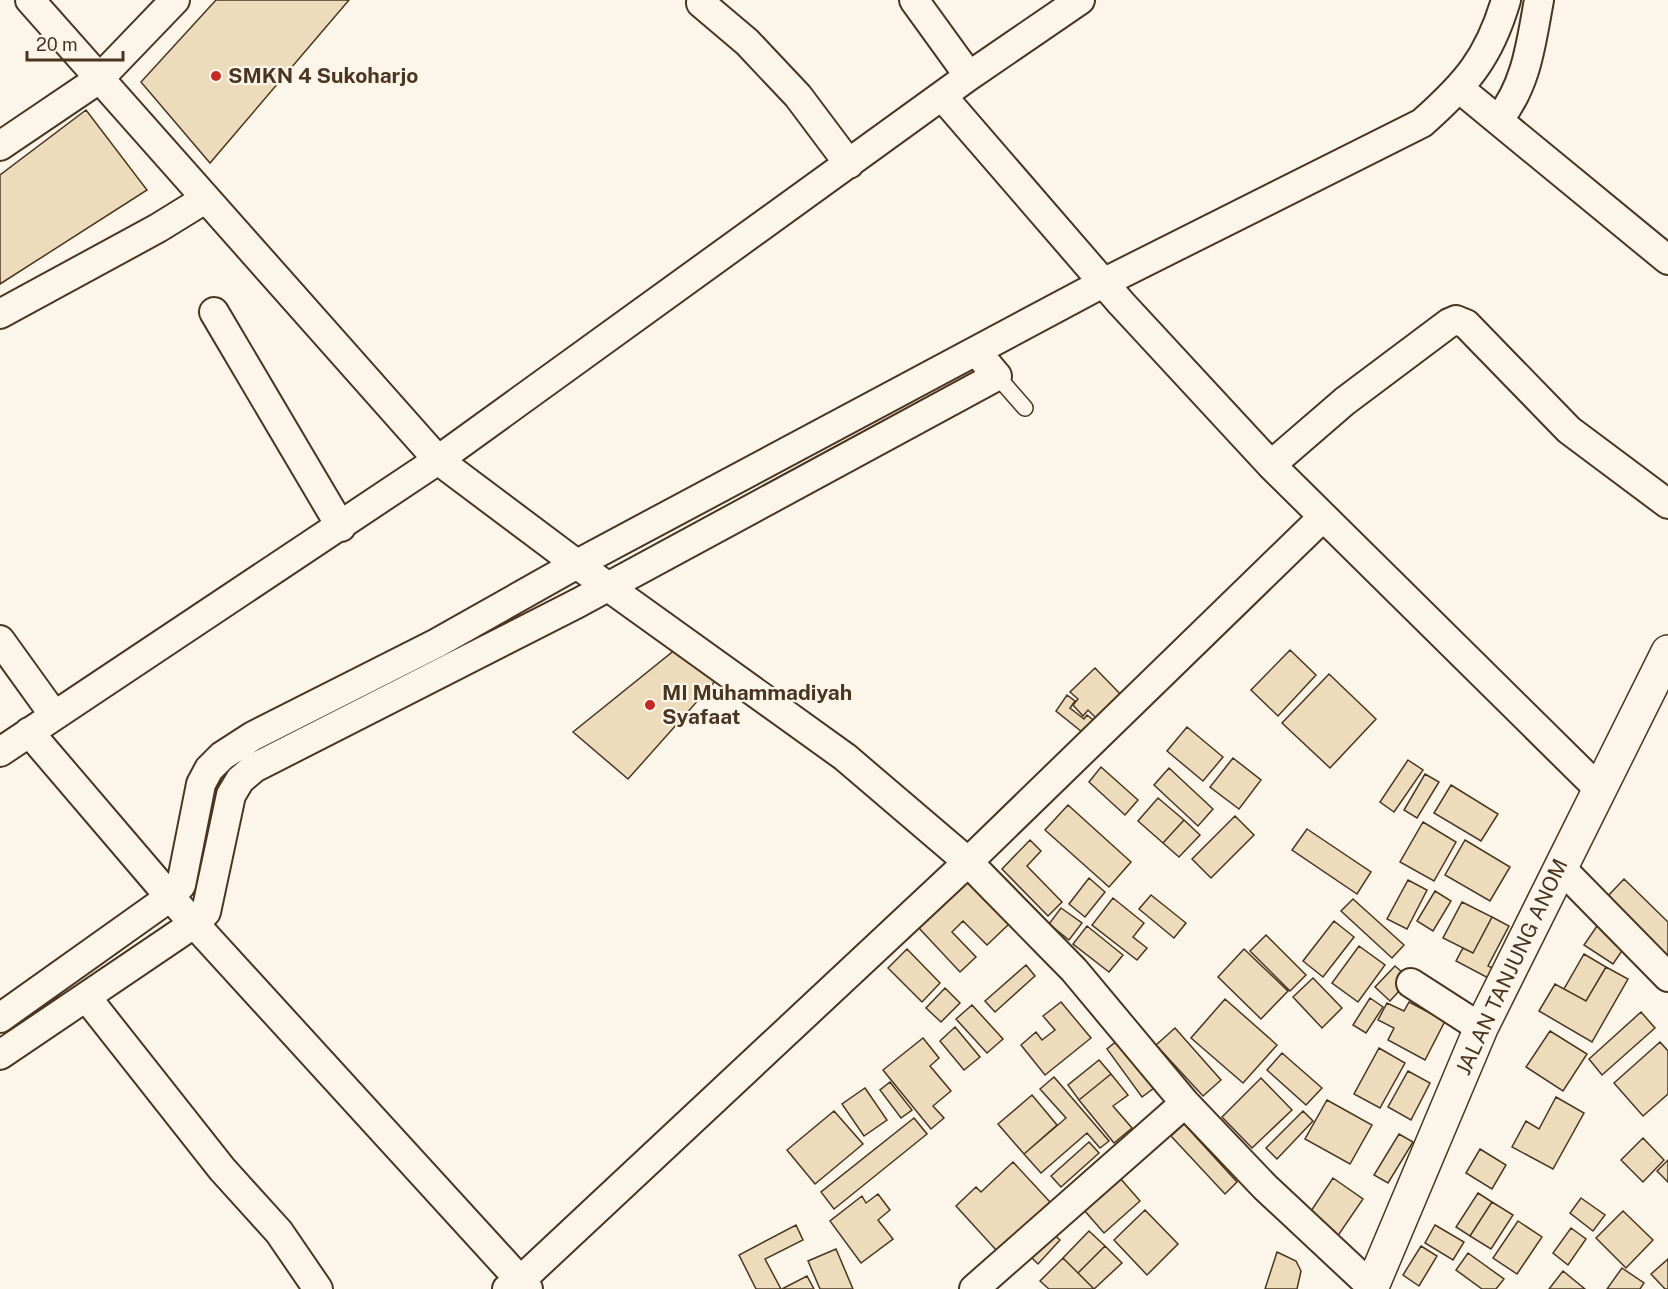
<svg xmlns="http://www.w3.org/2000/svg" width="1668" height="1289" viewBox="0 0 1668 1289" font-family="'Public Sans',sans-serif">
<rect width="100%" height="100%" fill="#fbf6e9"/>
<path fill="#ecdcbc" stroke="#4a3520" stroke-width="1.5" d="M216,0H349L210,163L141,82Z
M86,110L147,190L0,284V175Z
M676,649L718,678L628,779L573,732Z
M1290,650L1316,675L1278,716L1251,690Z
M1095,668L1128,702L1104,726L1088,710L1083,716L1073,705L1078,699L1070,692Z
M1329,674L1376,719L1330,768L1282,723Z
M1067,695L1075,701L1070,708L1084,719L1087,715L1102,727L1092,740L1056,711Z
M1187,727L1223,757L1203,781L1167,751Z
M1233,758L1261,780L1239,809L1210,787Z
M1408,760L1423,770L1394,812L1380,802Z
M1101,767L1138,800L1125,815L1089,782Z
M1169,768L1213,809L1198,826L1154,785Z
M1425,774L1439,782L1417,818L1404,810Z
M1451,785L1498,814L1481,841L1434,813Z
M1158,798L1184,820L1163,843L1138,821Z
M1068,805L1131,862L1109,887L1045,830Z
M1235,816L1254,835L1211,878L1192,859Z
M1184,820L1200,835L1179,857L1163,843Z
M1423,822L1456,842L1434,881L1400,862Z
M1307,829L1371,872L1357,894L1292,850Z
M1030,840L1041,851L1027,866L1062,902L1048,916L1002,869Z
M1465,840L1510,867L1490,901L1445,875Z
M1089,878L1105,892L1085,917L1069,904Z
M1624,879L1668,922V958L1606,898Z
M967,880L1009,924L987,945L963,921L952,932L976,957L960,972L918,927Z
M1408,880L1427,890L1407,929L1387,919Z
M1435,891L1451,901L1433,931L1417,921Z
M1151,895L1186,923L1174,938L1139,909Z
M1113,898L1144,923L1133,937L1147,948L1137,960L1092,925Z
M1353,899L1404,945L1392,958L1341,911Z
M1462,902L1492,917L1473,953L1443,938Z
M1061,908L1082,923L1069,940L1049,924Z
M1492,917L1509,926L1488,966L1497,970L1492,980L1456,961L1463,948L1473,953Z
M1334,921L1354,937L1323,977L1303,961Z
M1599,923L1628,942L1613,964L1584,945Z
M1087,926L1123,955L1109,972L1073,944Z
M1266,935L1306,975L1290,991L1250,951Z
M1359,946L1385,965L1358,1002L1332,983Z
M907,949L940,983L922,1002L888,968Z
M1244,949L1288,991L1261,1019L1218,977Z
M1584,954L1606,967L1586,1001L1564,989Z
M1026,965L1035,976L995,1012L985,1001Z
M1395,966L1410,979L1390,1001L1375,987Z
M1606,967L1628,979L1592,1042L1539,1011L1555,984L1586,1001Z
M1313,978L1342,1008L1322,1028L1293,997Z
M945,988L960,1003L941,1022L926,1008Z
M1370,998L1383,1007L1366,1033L1353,1025Z
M1225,999L1277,1045L1243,1083L1191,1038Z
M1061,1002L1091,1038L1045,1075L1021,1045L1036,1032L1042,1040L1055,1030L1043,1016Z
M1409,1002L1445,1021L1425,1060L1388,1040L1394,1028L1378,1020L1387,1003L1404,1011Z
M972,1005L1003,1039L987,1053L956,1019Z
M1641,1012L1655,1028L1602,1075L1589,1059Z
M955,1027L980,1057L964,1070L940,1041Z
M1175,1028L1221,1080L1203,1096L1156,1045Z
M1550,1031L1587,1054L1563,1091L1526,1067Z
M923,1038L939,1058L930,1066L951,1091L933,1106L944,1118L931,1129L883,1070Z
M1118,1040L1154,1088L1142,1097L1107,1049Z
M1660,1042L1668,1051V1094L1643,1116L1614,1083Z
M1379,1048L1405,1063L1380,1108L1354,1094Z
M1282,1053L1322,1088L1306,1105L1267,1070Z
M1099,1060L1111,1074L1079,1100L1068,1085Z
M1408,1071L1430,1083L1411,1120L1388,1107Z
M1111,1074L1128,1095L1113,1106L1132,1128L1114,1143L1079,1100Z
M1054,1077L1109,1141L1100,1148L1087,1133L1041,1173L1024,1154L1066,1118L1040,1089Z
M1261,1078L1292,1110L1252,1148L1222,1117Z
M890,1082L912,1110L901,1118L880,1090Z
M865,1088L887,1120L864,1136L842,1104Z
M1032,1095L1057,1125L1024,1154L998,1124Z
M1556,1097L1584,1113L1553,1169L1512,1147L1526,1121L1539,1129Z
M1327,1100L1372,1125L1350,1164L1305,1139Z
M834,1111L863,1144L815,1184L787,1150Z
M1303,1111L1313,1121L1277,1159L1266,1148Z
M914,1118L927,1134L834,1209L821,1192Z
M1184,1124L1237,1182L1225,1194L1171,1136Z
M1399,1134L1413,1142L1388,1183L1374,1175Z
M1643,1138L1664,1160L1643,1182L1621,1160Z
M1089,1142L1099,1153L1061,1187L1051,1176Z
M1480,1149L1506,1165L1492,1189L1466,1173Z
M1668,1160V1182L1657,1171Z
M1013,1162L1050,1202L997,1251L956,1206L976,1187L981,1192Z
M1120,1178L1140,1201L1104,1233L1084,1210Z
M1333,1178L1363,1199L1337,1237L1307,1217Z
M1478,1193L1492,1202L1470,1236L1456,1227Z
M878,1194L890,1210L878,1220L893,1239L861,1263L830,1221L862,1196L866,1203Z
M1581,1198L1605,1215L1593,1231L1570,1213Z
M1492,1202L1513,1215L1491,1249L1470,1236Z
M1145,1210L1178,1244L1147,1275L1114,1240Z
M1623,1211L1653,1240L1626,1268L1596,1238Z
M1518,1221L1542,1237L1517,1274L1493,1258Z
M796,1225L803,1240L765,1259L781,1289H756L739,1255Z
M1435,1225L1464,1242L1453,1260L1425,1243Z
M1571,1228L1586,1239L1568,1265L1553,1253Z
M1049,1230L1060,1240L1038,1264L1027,1253Z
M1089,1231L1105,1246L1078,1273L1063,1258Z
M1105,1246L1122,1263L1094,1289L1078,1273Z
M1421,1246L1437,1256L1419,1286L1403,1275Z
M836,1249L853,1289H820L808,1261Z
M1277,1252L1296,1261L1301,1271L1297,1289H1265Z
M1468,1253L1504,1279L1496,1289H1482L1456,1270Z
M1063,1258L1094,1289H1049L1040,1281Z
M1668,1259V1289H1665L1651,1274Z
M1622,1268L1644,1283L1640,1289H1607Z
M1563,1271L1585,1289H1549Z
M807,1276L814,1289H782Z"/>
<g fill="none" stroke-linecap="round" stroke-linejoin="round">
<g stroke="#4a3520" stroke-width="18">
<path id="lane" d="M997,376L1025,408"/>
</g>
<g stroke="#4a3520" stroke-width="32">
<path id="street" d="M30,0L438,460L582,568L845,757L968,862L1074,970L1185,1103L1265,1187L1372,1287
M914,0L969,76
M701,3L747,42L798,96L849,164
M1460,89L1668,260
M942,96L1121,303L1271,465L1598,788
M1499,119C1527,84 1531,43 1539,0
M0,146L99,79L175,0
M214,312L341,527
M0,314L158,228L205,199
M1271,465L1345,401L1449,323L1456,320L1466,324L1569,430L1668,504
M0,640L54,715
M29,732L170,897L528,1289
M0,752L438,460L969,76L1080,0
M1560,867L1668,977
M1411,983L1481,1028
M87,998L222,1169L279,1232L318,1289
M0,1018L170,897L181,885L201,784L209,769L222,756L253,736L437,643L577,564L1103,283L1422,123C1466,84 1489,58 1506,0
M0,1055L195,923L206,912L231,795L240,780L254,768L578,603L997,376L976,351
M507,1289L521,1280L968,862L1322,518
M974,1289L1185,1103"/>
</g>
<g stroke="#4a3520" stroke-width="36">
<path id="secondary" d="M1371,1289L1481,1028L1668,652"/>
</g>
<use href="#lane" stroke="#fbf6e9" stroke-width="15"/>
<use href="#street" stroke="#fbf6e9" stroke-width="28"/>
<use href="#secondary" stroke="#fbf6e9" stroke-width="33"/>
</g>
<g fill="#c62828" stroke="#fbf6e9" stroke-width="2">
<circle cx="216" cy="76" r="6"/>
<circle cx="650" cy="705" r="6"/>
</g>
<g text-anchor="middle" stroke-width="4.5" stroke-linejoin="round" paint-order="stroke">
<g font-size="21" font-weight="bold" fill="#4a3520" stroke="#fbf6e9" text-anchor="start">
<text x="228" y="83">SMKN 4 Sukoharjo</text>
<text x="662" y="700">MI Muhammadiyah<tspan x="662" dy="24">Syafaat</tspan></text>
</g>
<g font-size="21" fill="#4a3520" stroke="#fbf6e9">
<text transform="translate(1512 967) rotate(-65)" y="7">JALAN TANJUNG ANOM</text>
</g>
</g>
<path d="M27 51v9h96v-9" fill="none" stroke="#4a3520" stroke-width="3"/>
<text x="36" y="51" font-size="18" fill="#4a3520" stroke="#fbf6e9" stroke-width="4.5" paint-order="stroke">20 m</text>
</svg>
